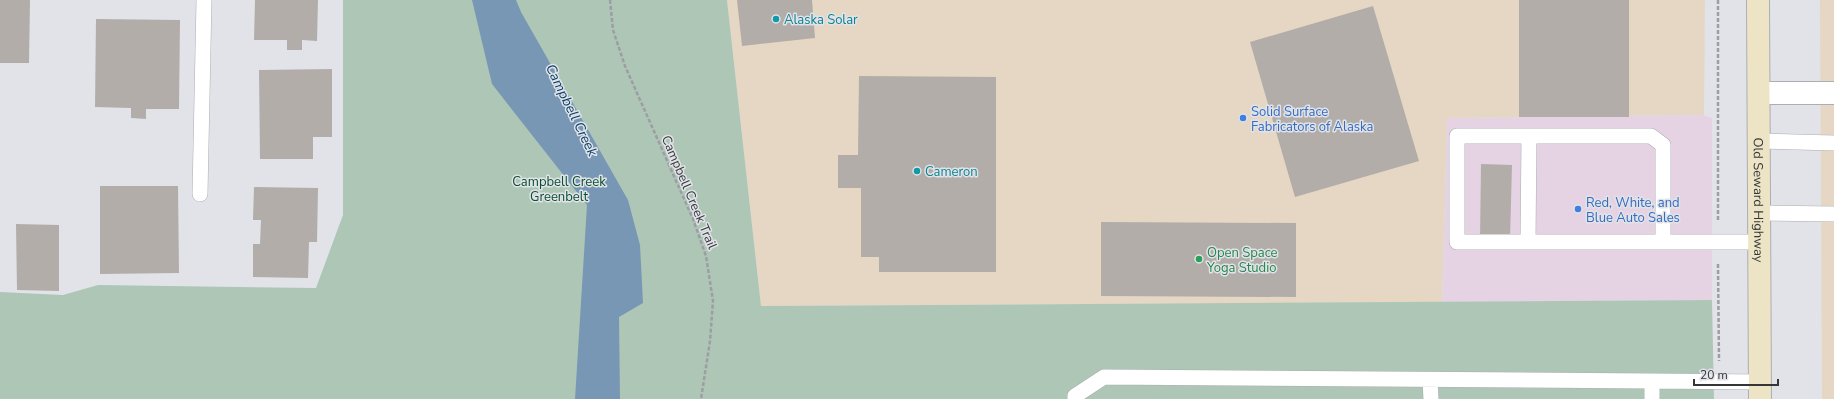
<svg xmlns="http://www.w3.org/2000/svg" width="1834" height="399" viewBox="0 0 1834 399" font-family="'Nunito Sans',sans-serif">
<rect width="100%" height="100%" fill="#e1e3e9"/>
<path fill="#e5d3e3" d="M1703,115L1712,118V300L1442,302L1447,118Z"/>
<path fill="#e5d7c4" d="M727,0H1705L1704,115L1447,118L1442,302L761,306Z
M1820,0H1834V399H1822Z"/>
<path fill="#aec6b6" d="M343,0H727L761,306L1712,300L1714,399H0V292L63,295L98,285L316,288L343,215Z"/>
<path fill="#7897b4" d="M472,0H516L521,12L628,200L640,245L643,303L619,317L620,399H575L587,205L492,84Z"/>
<path fill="#b2ada9" d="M0,0H30L29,63H0Z
M255,0H318L317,41L302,40V50H287V40H254Z
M737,0H812L815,38L742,46Z
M1519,0H1629V117H1519Z
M1373,6L1419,161L1295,197L1250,42Z
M96,19L180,20L179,109H146V119L131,118V108L95,107Z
M332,69V137H313V159H260L259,70Z
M859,76L996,77V272H879V257H861V188H838V155H858Z
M1481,164L1512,165L1510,239L1480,238Z
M100,186H178L179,273L100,274Z
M254,187L318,188L317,242H309L308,278L253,277V244H260L261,220H253Z
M1101,222L1296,223V297L1101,296Z
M16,224L59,225V291L17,290Z"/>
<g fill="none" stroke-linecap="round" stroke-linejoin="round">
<g stroke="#abaeb3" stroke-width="16">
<path id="lane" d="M1759,141L1834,143
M200,194L204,0
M1759,213L1834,214
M1528,242L1529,136
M1663,242V145L1651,136H1457V242H1759
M1430,380L1431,399
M1075,399V396L1104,377L1652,381
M1652,399V381L1760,382"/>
</g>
<g stroke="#abaeb3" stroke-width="24">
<path id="street" d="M1759,93H1834"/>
</g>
<g stroke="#abaeb3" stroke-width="24">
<g id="secondary">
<path id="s1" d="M1758,0L1760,399"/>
</g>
</g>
<path stroke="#9d9ea3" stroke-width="2.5" stroke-dasharray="4 2" stroke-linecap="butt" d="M610,0L613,30L625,66L693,219L706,256L713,301L710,341L701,399
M1718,0V221
M1718,264L1719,361"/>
<use href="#lane" stroke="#fff" stroke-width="15"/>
<use href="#street" stroke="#fff" stroke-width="22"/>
<use href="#secondary" stroke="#ece4c5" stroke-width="22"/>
</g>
<g fill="#0f9aa8" stroke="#e1e3e9" stroke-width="1.5">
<circle cx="776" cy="19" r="4"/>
<circle cx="917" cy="171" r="4"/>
</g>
<g fill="#3f7fe0" stroke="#e1e3e9" stroke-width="1.5">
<circle cx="1243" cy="118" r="4"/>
<circle cx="1578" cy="209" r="4"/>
</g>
<circle fill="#2e9e5b" stroke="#e1e3e9" stroke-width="1.5" cx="1199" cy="259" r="4"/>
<g text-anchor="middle" stroke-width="3" stroke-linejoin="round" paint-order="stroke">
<g font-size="13" fill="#0d838f" stroke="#e1e3e9" text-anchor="start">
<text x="784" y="24">Alaska Solar</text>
<text x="925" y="176">Cameron</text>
</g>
<g font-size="13" fill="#366cbe" stroke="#e1e3e9" text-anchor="start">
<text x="1251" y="116">Solid Surface<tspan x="1251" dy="15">Fabricators of Alaska</tspan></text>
<text x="1586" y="207">Red, White, and<tspan x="1586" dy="15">Blue Auto Sales</tspan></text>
</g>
<g font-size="13" fill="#074f2f" stroke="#e1e3e9">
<text x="559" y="186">Campbell Creek<tspan x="559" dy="15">Greenbelt</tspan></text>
</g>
<g font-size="13" fill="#353638" stroke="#e1e3e9">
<text transform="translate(690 192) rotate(67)" y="5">Campbell Creek Trail</text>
<text dy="5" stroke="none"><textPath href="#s1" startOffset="200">Old Seward Highway</textPath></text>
</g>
<g font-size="13" fill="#27864d" stroke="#e1e3e9" text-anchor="start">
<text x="1207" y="257">Open Space<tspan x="1207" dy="15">Yoga Studio</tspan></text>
</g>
<g font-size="14" font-style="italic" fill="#0a3f66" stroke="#e1e3e9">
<text transform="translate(572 110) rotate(64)" y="5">Campbell Creek</text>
</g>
</g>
<path d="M1694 379v6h84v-6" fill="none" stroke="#353638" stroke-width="2"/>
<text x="1700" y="379" font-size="12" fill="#353638" stroke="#e1e3e9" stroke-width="3" paint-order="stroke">20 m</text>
</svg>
